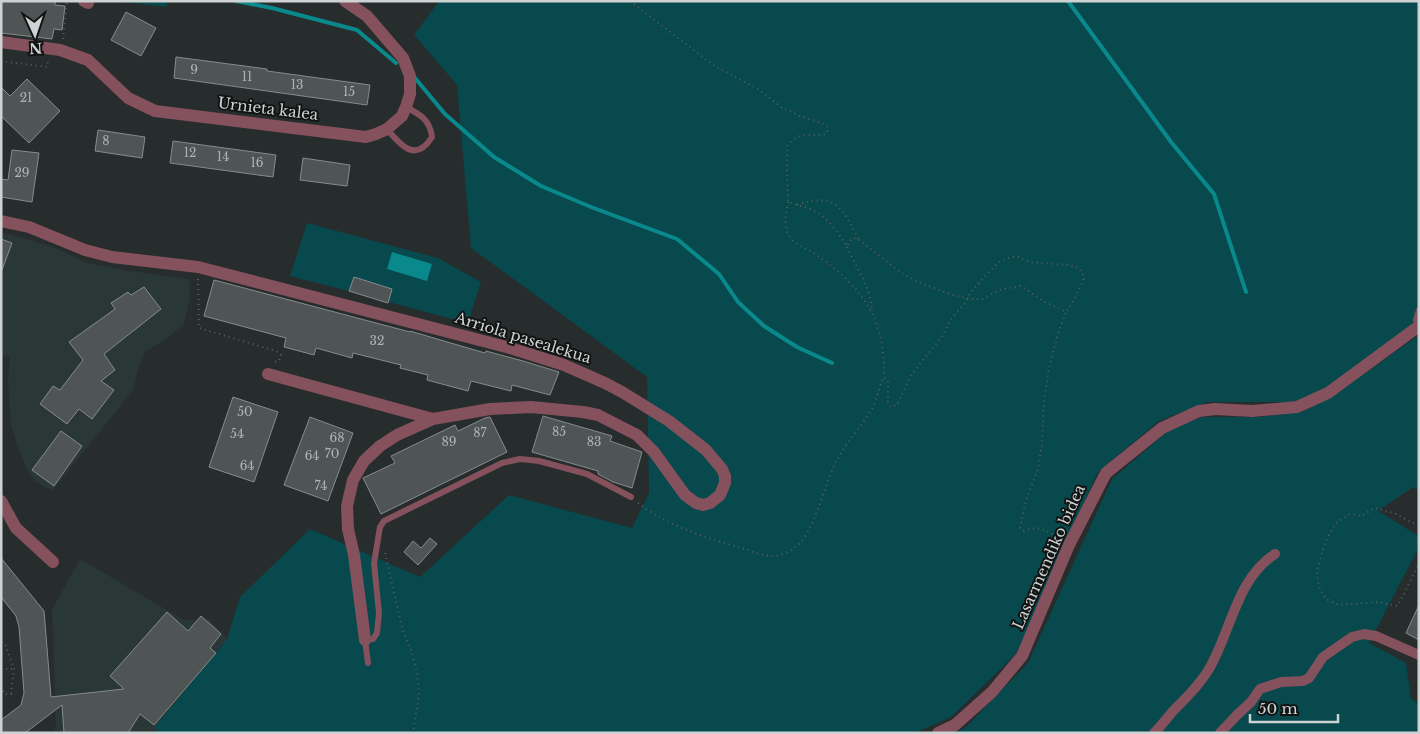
<svg xmlns="http://www.w3.org/2000/svg" width="1420" height="734" viewBox="0 0 1420 734" font-family="'Libre Baskerville',serif">
<rect width="100%" height="100%" fill="#272c2d"/>
<path fill="#2a3737" d="M1,232L51,246L88,263L124,270L189,279L190,298L184,324L164,341L145,351L139,367L133,390L52,491L36,482L27,469L18,448L11,424L8,382L10,358L1,355Z
M80,559L184,620L209,619L227,639L157,726V733H51L56,728L52,610Z"/>
<path fill="#07494c" d="M116,1H168L166,7Z
M439,1H1419V322L1328,387L1308,397L1291,402H1207L1159,421L1098,472L1016,654L951,717L915,733H157L156,726L227,639L240,597L310,529L420,577L509,495L632,528L649,493L647,377L471,248L457,85L414,35Z
M307,223L438,258L481,282L468,323C409,308 350,291 290,276Z
M1419,335V491L1413,487L1378,511L1419,536V547L1369,643L1406,663L1411,699L1419,704V733H954L966,727L1028,663L1112,479L1169,430L1202,417H1260L1302,412L1337,393Z"/>
<path fill="#0a898d" d="M392,252L432,264L427,281L387,269Z"/>
<g fill="none" stroke-linecap="round" stroke-linejoin="round">
<path stroke="#0a898d" stroke-width="4" d="M236,1L272,8L357,30L396,63
M1068,1L1171,142L1214,194L1246,292
M415,78L445,114L494,157L541,186L591,207L677,239L719,274L738,302L764,326L797,347L832,363"/>
</g>
<path fill="#4f5555" stroke="#868c8d" d="M1,1H55V5L65,6L62,30L54,29L52,39L1,33Z
M126,12L156,28L141,56L111,40Z
M176,57L267,69V71L370,85L367,105L174,78Z
M27,79L60,111L29,143L1,116V87L10,96Z
M98,130L145,137L142,158L95,151Z
M173,141L276,155L273,177L170,163Z
M12,150L39,153L32,202L1,197V179L8,180Z
M303,158L350,165L347,186L300,180Z
M1,239L12,243L2,270H1Z
M354,277L392,289L388,303L349,291Z
M214,280L410,332V331L485,353L486,351L523,361L559,372L550,395L512,385L511,391L471,381L468,391L427,380L428,375L400,368L401,365L353,353L352,358L316,348L314,355L284,347L286,338L204,316Z
M144,287L161,309L104,354L115,370L101,381L114,390L92,419L79,409L67,424L40,404L53,386L60,390L83,360L69,342L115,309L111,303L128,292L131,295Z
M233,397L278,412L254,482L209,467Z
M543,416L612,436L610,441L642,452L632,488L613,482L598,474V471L532,452Z
M310,417L353,433L328,501L284,485Z
M490,417L507,452L381,514L363,478L395,463L391,456L455,425L458,431L485,418Z
M61,431L82,446L54,486L32,470Z
M430,538L437,544L418,565L404,552L413,541L421,548Z
M1,558L44,611L51,697L124,689L110,676L167,612L188,631L201,616L221,634L210,648L216,653L154,725L140,714L128,733H64L62,705L25,733H1V720L21,705L24,693L19,627L16,616L1,597Z
M1419,605V640L1406,633Z"/>
<g fill="none" stroke-linecap="round" stroke-linejoin="round">
<path stroke="#595e5f" stroke-width="2" stroke-dasharray="1 4" stroke-linecap="butt" d="M630,1L713,65L758,89L781,107L800,116L822,123L828,127L827,133C818,138 807,132 798,137C794,139 790,143 787,146V171L788,202C797,205 806,207 814,211C829,218 838,234 847,246L852,238L858,239L900,272L918,282L953,295L971,299H983L999,290L1021,286L1043,301L1066,312L1058,333L1049,369L1044,400L1042,444L1038,469L1026,500L1020,528L1024,531C1039,525 1046,530 1059,539
M63,39L67,1
M1,61L47,67L48,60
M788,202C786,212 783,225 789,235C794,245 808,249 817,255C835,268 854,284 866,303C880,323 885,353 884,376
M797,205C834,192 843,207 858,239
M847,247C857,269 871,287 872,312
M198,279L199,328L276,351L281,355L279,361L274,362
M638,503C667,526 707,538 742,548C751,551 762,556 771,556C778,556 787,553 793,549C816,533 823,486 836,462C845,444 859,429 870,412C877,401 878,388 884,377L888,381V402L891,407L897,405L911,375L936,344L943,335L951,319L965,303L970,293L988,273L1000,261L1012,257H1019L1029,262L1069,265L1079,268L1082,272L1084,279L1073,301L1066,312
M1419,523H1413L1394,513L1374,508L1362,516L1350,514L1336,523L1325,542L1317,571L1319,587L1326,599L1339,605L1379,602L1397,606L1403,596L1419,563
M385,553L402,628L412,653L417,672L419,695L413,733
M1,645L5,644L14,669L11,694H4L1,686
M1,669H14"/>
<path stroke="#84515c" stroke-width="6" d="M387,129C401,146 416,163 432,137C430,120 421,115 406,107
M1419,310L1416,320L1419,325
M368,663L365,640L373,639L377,633L379,613L374,563L380,527L384,521L502,463L520,459L539,461L587,474L631,497"/>
<path stroke="#84515c" stroke-width="10" d="M1154,733C1161,726 1167,718 1174,710C1187,697 1200,684 1209,669C1231,632 1236,579 1275,554
M1220,733L1237,715L1251,702L1260,689L1281,682L1303,681L1309,678L1323,657L1352,637L1364,634L1376,636L1419,655"/>
<path stroke="#84515c" stroke-width="12" d="M84,1L88,3
M1,42L60,50L88,60L128,98L155,111L366,137L376,134L387,129L402,116L406,107L410,94V76L403,58L367,16L345,1
M1,221L29,227L85,250L112,257L198,267L510,348L564,365L605,383L622,392L669,421L706,450L722,469L725,476V483L720,495L710,503L703,505L696,503L685,495L654,452L637,435L598,415L583,412L531,407L490,409L433,419L397,435L380,446L364,461L353,480L347,506L348,529L354,555L365,640
M268,374L433,419
M1,501L16,528L53,562
M938,733L955,725L992,692L1022,656L1069,545L1106,473L1162,428L1199,411L1215,409L1252,411L1297,407L1328,393L1419,326"/>
</g>
<g text-anchor="middle" stroke-width="4" stroke-linejoin="round" paint-order="stroke">
<g font-size="12" fill="#afb3b3">
<text x="194" y="74">9</text>
<text x="247" y="81">11</text>
<text x="297" y="89">13</text>
<text x="349" y="96">15</text>
<text x="26" y="102">21</text>
<text x="106" y="145">8</text>
<text x="190" y="157">12</text>
<text x="223" y="161">14</text>
<text x="257" y="167">16</text>
<text x="22" y="177">29</text>
<text x="377" y="345">32</text>
<text x="245" y="416">50</text>
<text x="559" y="436">85</text>
<text x="480" y="437">87</text>
<text x="237" y="438">54</text>
<text x="337" y="442">68</text>
<text x="449" y="446">89</text>
<text x="594" y="446">83</text>
<text x="332" y="458">70</text>
<text x="312" y="460">64</text>
<text x="247" y="470">64</text>
<text x="321" y="490">74</text>
</g>
<g font-size="15" fill="#cfd2d2" stroke="#121414">
<text transform="translate(268 109) rotate(7)" y="5">Urnieta kalea</text>
<text transform="translate(523 338) rotate(17)" y="5">Arriola pasealekua</text>
<text transform="translate(1049 557) rotate(-66)" y="5">Lasarmendiko bidea</text>
</g>
</g>
<rect width="1420" height="734" fill="none" stroke="#cfd2d2" stroke-width="5"/>
<g transform="translate(35 35) rotate(177)" stroke="#121414" stroke-width="4" paint-order="stroke">
<path d="M0-4L9 19L0 12L-9 19Z" fill="#cfd2d2"/>
<text y="-8" font-size="14" font-weight="bold" text-anchor="middle" fill="#cfd2d2">N</text>
</g>
<path d="M1250 714v8h88v-8" fill="none" stroke="#cfd2d2" stroke-width="2.5"/>
<text x="1258" y="714" font-size="15" fill="#cfd2d2" stroke="#121414" stroke-width="4" paint-order="stroke">50 m</text>
</svg>
